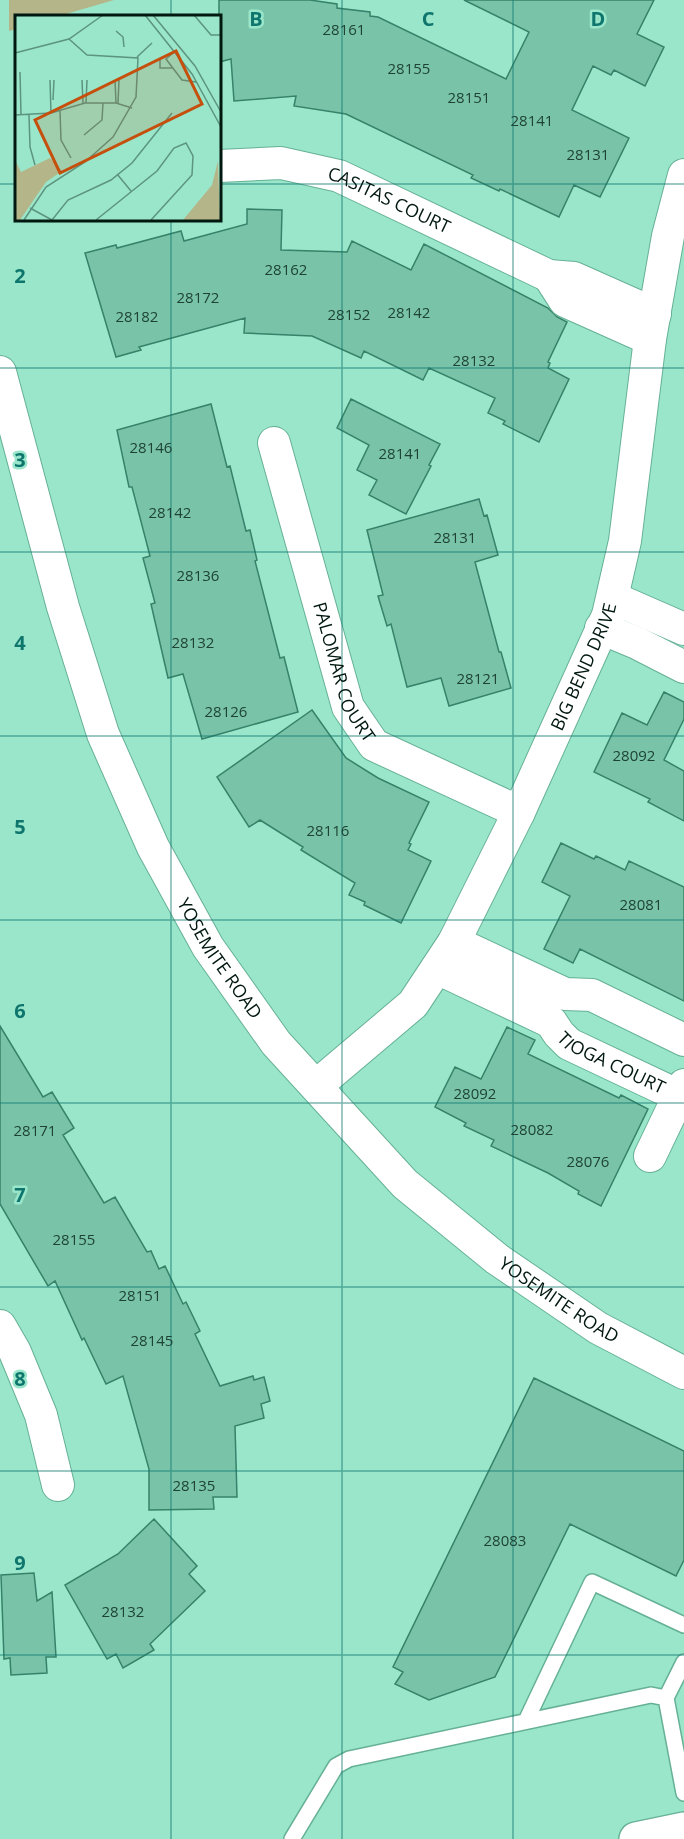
<svg xmlns="http://www.w3.org/2000/svg" width="684" height="1839" viewBox="0 0 684 1839" font-family="'Open Sans',sans-serif">
<rect width="100%" height="100%" fill="#9ae6ca"/>
<path fill="#b4b588" d="M9,0H114L59,16H16V29L9,31Z"/>
<path fill="#79c4a9" stroke="#36826a" stroke-width="1.5" d="M219,0H310L337,4V8L370,12V16L378,17L506,79L529,32L464,0H654L637,34L664,47L645,86L614,70L611,75L593,66L572,110L629,138L600,197L574,185L559,217L500,189L499,191L471,178L473,175L346,114L294,106L296,96L234,101L231,59L219,62Z
M247,209L282,210L281,250L347,252L352,241L411,270L424,244L548,308L557,317L567,322L548,362L550,363L548,368L569,379L539,442L503,424L505,421L488,413L495,398L429,368L423,380L364,351L361,358L312,336L244,333L245,318L139,347L141,350L116,357L85,253L116,245L117,248L181,231L184,241L247,224Z
M351,399L440,444L429,465L431,466L406,514L369,495L377,480L357,470L369,445L337,428Z
M211,404L227,467L230,466L246,531L250,530L257,560L255,561L280,658L284,657L298,712L202,739L183,674L168,678L151,604L155,603L143,558L150,556L132,487H129L117,430Z
M479,499L484,516L487,515L498,555L475,562L499,652H501L511,688L449,706L441,678L407,687L391,624L387,626L378,596L383,595L367,530Z
M664,692L684,702V719L664,760L684,771V821L648,802L650,799L594,772L622,713L647,725Z
M312,710L346,758L378,778L429,802L409,843L411,844L408,850L431,861L401,923L364,905L365,902L349,895L355,883L301,850L303,847L260,820L249,827L217,777Z
M561,843L594,859L596,856L625,870L629,861L684,887V1001L580,949L573,963L544,949L570,896L542,882Z
M0,1026L43,1097L52,1092L74,1128L63,1135L104,1203L115,1197L147,1252L151,1251L159,1269L165,1266L183,1304L186,1302L200,1331L195,1334L220,1386L253,1376L254,1380L264,1377L270,1401L261,1404L264,1418L235,1426L237,1497H213L214,1509L149,1510V1469L123,1376L106,1384L84,1338L82,1340L55,1281L48,1286L0,1204Z
M507,1027L535,1040L528,1054L619,1098L621,1095L648,1109L601,1206L578,1194L579,1191L548,1173L491,1146L494,1140L464,1126L466,1123L435,1107L455,1067L481,1079Z
M534,1378L684,1451V1560L676,1576L570,1524L495,1677L429,1700L395,1684L403,1672L393,1667Z
M154,1519L197,1566L189,1574L205,1591L150,1644L154,1650L123,1668L116,1654L107,1659L65,1585L118,1554Z
M34,1573L37,1601L52,1592L56,1657H46L47,1673L11,1675L10,1658L4,1659L1,1575Z"/>
<g fill="none" stroke-linecap="round" stroke-linejoin="round">
<g stroke="#66b196" stroke-width="18">
<path id="service" d="M666,1698L684,1662
M526,1721L592,1582L684,1625
M292,1839L336,1766L349,1759L651,1695L666,1698L684,1793"/>
</g>
<g stroke="#66b196" stroke-width="34">
<g id="minor">
<path id="s1" d="M219,166L281,163L339,176L549,276L574,278L655,314"/>
<path d="M549,276L565,301L650,339"/>
<path id="s2" d="M0,372L63,607L103,734L153,847L208,947L276,1043L405,1184L497,1259L598,1328L684,1373"/>
<path id="s3" d="M274,443L348,707L374,745L519,812"/>
<path d="M613,598L684,629"/>
<path d="M601,628L637,643L684,667"/>
<path d="M454,942L565,994L592,995L684,1040"/>
<path id="s4" d="M437,968L551,1022L559,1034L569,1044L679,1096"/>
<path id="s5" d="M316,1086L413,1004L454,942L519,812L608,615L625,541L650,339L668,236L684,175"/>
<path d="M650,1156L684,1085"/>
<path d="M0,1326L15,1352L41,1415L58,1485"/>
</g>
</g>
<g stroke="#66b196" stroke-width="36">
<path id="primary" d="M636,1839L684,1829"/>
</g>
<use href="#service" stroke="#fff" stroke-width="15"/>
<use href="#minor" stroke="#fff" stroke-width="32"/>
<use href="#primary" stroke="#fff" stroke-width="33"/>
</g>
<path fill="none" stroke="#0f766e" stroke-width="1.5" stroke-opacity="0.55" d="M171,0V16M342,0V1839M513,0V1839M0,184H16M219,184H684M171,219V1839M0,368H684M0,552H684M0,736H684M0,920H684M0,1103H684M0,1287H684M0,1471H684M0,1655H684"/>
<g text-anchor="middle" stroke-width="5" stroke-linejoin="round" paint-order="stroke">
<g font-size="15" fill="#1e4336">
<text x="344" y="35">28161</text>
<text x="409" y="74">28155</text>
<text x="469" y="103">28151</text>
<text x="532" y="126">28141</text>
<text x="588" y="160">28131</text>
<text x="286" y="275">28162</text>
<text x="198" y="303">28172</text>
<text x="409" y="318">28142</text>
<text x="349" y="320">28152</text>
<text x="137" y="322">28182</text>
<text x="474" y="366">28132</text>
<text x="151" y="453">28146</text>
<text x="400" y="459">28141</text>
<text x="170" y="518">28142</text>
<text x="455" y="543">28131</text>
<text x="198" y="581">28136</text>
<text x="193" y="648">28132</text>
<text x="478" y="684">28121</text>
<text x="226" y="717">28126</text>
<text x="634" y="761">28092</text>
<text x="328" y="836">28116</text>
<text x="641" y="910">28081</text>
<text x="475" y="1099">28092</text>
<text x="532" y="1135">28082</text>
<text x="35" y="1136">28171</text>
<text x="588" y="1167">28076</text>
<text x="74" y="1245">28155</text>
<text x="140" y="1301">28151</text>
<text x="152" y="1346">28145</text>
<text x="194" y="1491">28135</text>
<text x="505" y="1546">28083</text>
<text x="123" y="1617">28132</text>
</g>
<g font-size="18" fill="#00180f" stroke="#9ae6ca">
<text dy="6" stroke="none"><textPath href="#s1" startOffset="177">CASITAS COURT</textPath></text>
<text dy="6" stroke="none"><textPath href="#s5" startOffset="506">BIG BEND DRIVE</textPath></text>
<text dy="6" stroke="none"><textPath href="#s3" startOffset="240">PALOMAR COURT</textPath></text>
<text dy="6" stroke="none"><textPath href="#s2" startOffset="630">YOSEMITE ROAD</textPath></text>
<text dy="6" stroke="none"><textPath href="#s4" startOffset="201">TIOGA COURT</textPath></text>
<text dy="6" stroke="none"><textPath href="#s2" startOffset="1116">YOSEMITE ROAD</textPath></text>
</g>
</g>
<g transform="translate(15 15)">
<rect width="206" height="206" fill="#9ae6ca"/>
<path d="M35,143L47,156L31,167L5,205H0V145L6,157ZM203,146L205,205H168L197,170Z" fill="#b4b588"/>
<path fill="none" stroke="#5c947f" stroke-width="1.5" d="M130,0L177,59L206,112M138,0L180,51L206,97M179,0L196,20H206M101,16L108,22L109,32M159,37L151,44L167,65L181,67M0,38L54,24L88,0M122,42L137,28M145,43V53H158M5,57L6,100M35,65L36,98M67,65L68,88M100,65L101,88M38,85L39,65M71,88L72,65M103,88L104,65M45,96L46,125L56,143M0,100L36,98L70,88H101L117,93M14,100L15,132L20,150M69,120L87,105L88,88M102,159L116,176M15,193L37,205M9,205L31,172L70,147L98,122L121,82L123,43L72,40L54,24M37,205L53,185L96,165L117,148L157,98M81,205L142,156L159,133L171,128L178,141L177,160L136,205"/>
<path fill="#c54f0c" fill-opacity="0.15" stroke="#c54f0c" stroke-width="3" d="M161,36L187,89L45,158L20,105Z"/>
<rect width="206" height="206" fill="none" stroke="#00180f" stroke-width="3"/>
</g>
<g font-size="20" text-anchor="middle" font-weight="bold" fill="#0f766e" stroke="#9ae6ca" stroke-width="5" stroke-linejoin="round" paint-order="stroke">
<text x="256" y="26">B</text>
<text x="428" y="26">C</text>
<text x="598" y="26">D</text>
<text x="20" y="283">2</text>
<text x="20" y="467">3</text>
<text x="20" y="650">4</text>
<text x="20" y="834">5</text>
<text x="20" y="1018">6</text>
<text x="20" y="1202">7</text>
<text x="20" y="1386">8</text>
<text x="20" y="1570">9</text>
</g>
</svg>
